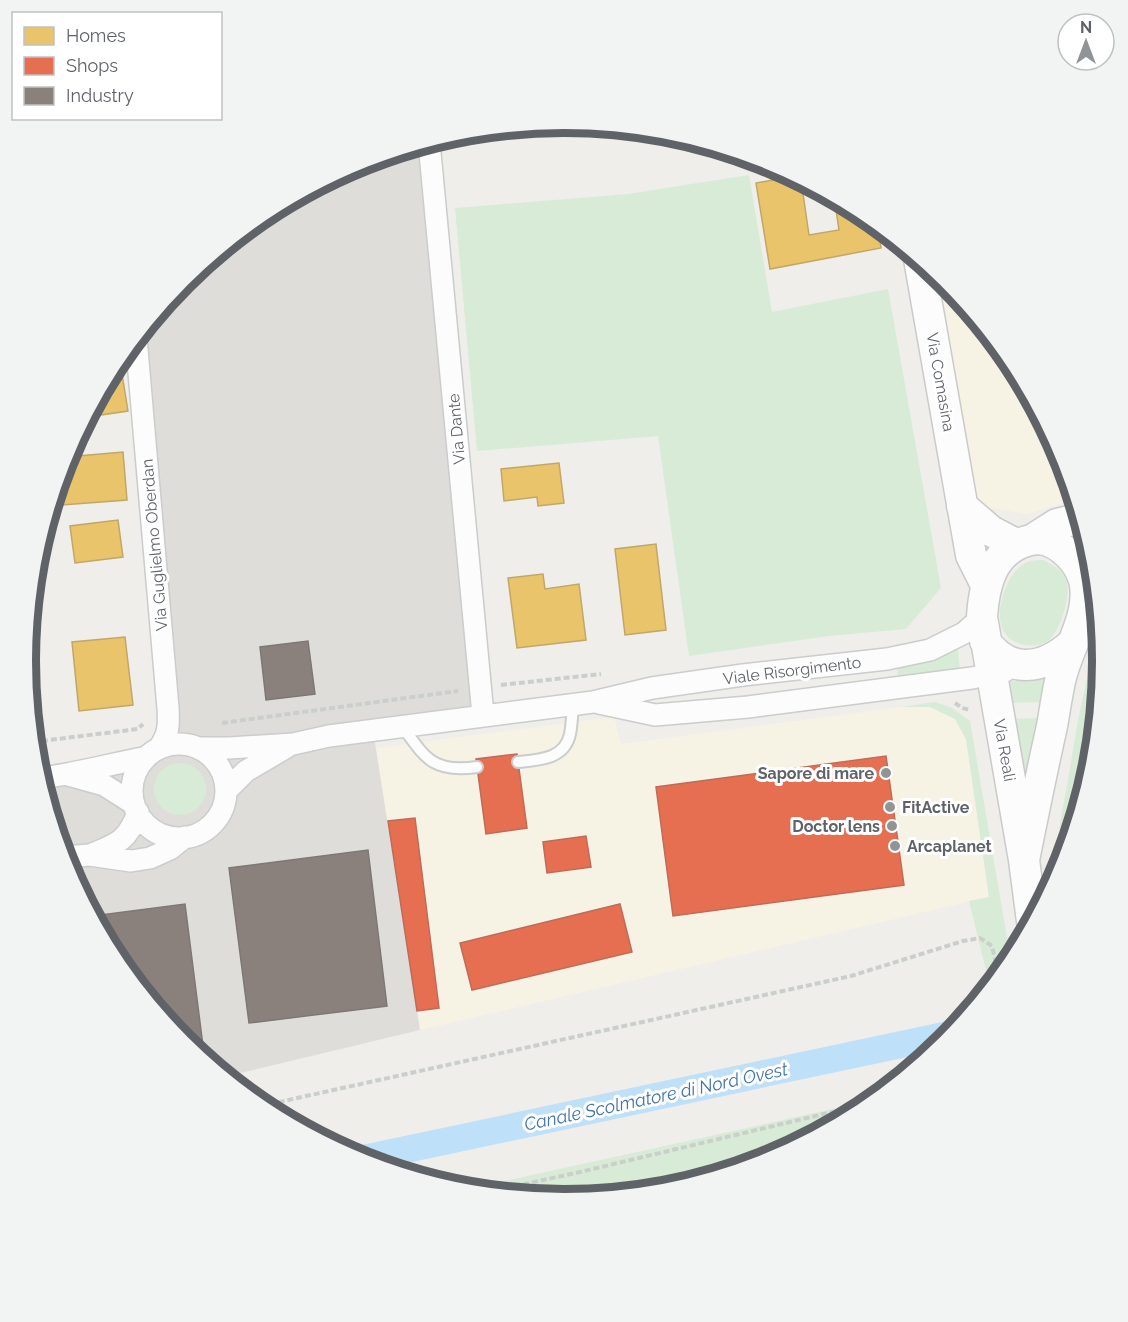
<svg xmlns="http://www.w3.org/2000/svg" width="1128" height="1322" viewBox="0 0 1128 1322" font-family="Raleway,sans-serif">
<rect width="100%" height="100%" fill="#efeeea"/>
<path fill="#f7f3e4" d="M925,264L945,280L1012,362L1062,455L1075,499L1027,514L967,504Z
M902,707H930L955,719L966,739L989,897L420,1030L376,748L614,717L621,744Z"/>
<path fill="#dfddda" d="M424,143L478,715L373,730L420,1030L228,1076L226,1062L212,1066L183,1042L116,960L66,867L41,783L160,753L138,335L183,280L265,213L358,163Z"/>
<path fill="#d8ebd6" d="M749,175L772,312L888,289L941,588L906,629L829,636L689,656L658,436L477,451L455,208L628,194Z
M1043,560C1051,564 1060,568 1065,576C1073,591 1061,630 1049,640C1036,650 1012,646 1004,632C1000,625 1000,618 1000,610C1002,592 1011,567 1030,561C1034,560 1039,560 1043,560Z
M1100,639L1102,661L1092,766L1061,867L1055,879C1055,843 1063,809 1069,774C1077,728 1083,682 1100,639Z
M958,649L960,672L898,678L897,668L933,660Z
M1046,675L1041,702L1010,703L1008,682Z
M935,702L952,708L970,721L1011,961L990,987L969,901L989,897L966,739L955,719L930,707H902Z
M1038,718L1031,748L1027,783H1019L1012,719Z
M154 789a26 26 0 1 1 52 0a26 26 0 1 1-52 0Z
M874,1100L863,1109L770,1159L669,1189L564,1199L464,1190Z"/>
<path fill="#e9c46a" stroke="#c0a769" stroke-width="1.5" d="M794,176L801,180L809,235L839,230L836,210L854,208L863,213L878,225L881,248L770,269L756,183Z
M122,374L128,411L87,417L109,376Z
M123,452L127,500L62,505L60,478L66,457Z
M559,463L564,503L538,506L537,497L504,501L501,469Z
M118,520L123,557L75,563L70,526Z
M656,544L666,630L625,635L615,549Z
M543,574L545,589L579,584L586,640L517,648L508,578Z
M125,637L133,705L79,711L72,642Z"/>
<path fill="#e76f51" stroke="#be6b58" stroke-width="1.5" d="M517,754L527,828L486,834L476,759Z
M886,756L904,885L673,916L656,787Z
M415,818L439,1008L417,1011L388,821Z
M586,836L591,867L547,873L543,842Z
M620,904L632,952L472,990L460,943Z"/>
<path fill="#8a817c" stroke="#7d7876" stroke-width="1.5" d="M308,641L315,694L266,700L260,647Z
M368,850L387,1006L249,1023L229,868Z
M185,904L203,1046L191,1048L183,1042L116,960L92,916Z"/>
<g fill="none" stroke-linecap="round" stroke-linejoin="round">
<path stroke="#bfe0f9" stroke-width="27" d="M361,1159L951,1034"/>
<g stroke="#cbcccc" stroke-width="14">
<path id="lane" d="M402,726C426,759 433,773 477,767
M518,762C539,760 565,759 570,734C572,725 572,714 573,705"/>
</g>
<g stroke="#cbcccc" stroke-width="24">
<path id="street" d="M429,142L483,715
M136,338L168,708C169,725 169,734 159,748
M599,703L655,715L748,707L972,678L1005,671
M132 791a47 47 0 1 1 94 0a47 47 0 1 1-94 0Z
M199,748H229L293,744L329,736L593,702L652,688L743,675L887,659L930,650L964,633L982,617
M68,775L104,785L134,804
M40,778C76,774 111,764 147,757
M227,790L246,771L287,747
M90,855C117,844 128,841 138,812
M64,857L90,855L131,861L150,858L170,849L185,837"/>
</g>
<g stroke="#cacacb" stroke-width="33">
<path id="secondary" d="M919,259L971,555L986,585
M962,506L991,531L1016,544
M1035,538L1057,524L1081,518
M985,641C1009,675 1043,670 1072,644
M1024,860C1033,815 1042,771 1052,726C1055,710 1057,693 1061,677C1069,645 1092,613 1084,580C1080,566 1072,556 1061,548C1050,540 1040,537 1027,541C992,551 984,585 982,617L1024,860L1032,921"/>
</g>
<path stroke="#cacfcc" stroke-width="4" stroke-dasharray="6 3" stroke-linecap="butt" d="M501,685L601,674
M955,703L962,708L970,710
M222,723L458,691
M33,742L138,729L143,724
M261,1106L851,976L963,941L980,938L992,946L999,976
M488,1192L580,1172L870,1103
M610,1195L754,1164"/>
<use href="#lane" stroke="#fdfcfc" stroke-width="10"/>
<use href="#street" stroke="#fdfcfc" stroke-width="21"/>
<use href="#secondary" stroke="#fdfcfc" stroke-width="30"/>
</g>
<g fill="#919496" stroke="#fff" stroke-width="2">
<circle cx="886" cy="773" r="6"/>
<circle cx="890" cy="807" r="6"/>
<circle cx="892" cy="826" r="6"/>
<circle cx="895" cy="846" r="6"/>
</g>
<g text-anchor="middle" stroke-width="6" stroke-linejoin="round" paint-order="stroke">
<g font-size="16" fill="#5f6368" stroke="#fff">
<text transform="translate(941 382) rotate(80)" y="6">Via Comasina</text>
<text transform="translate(456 429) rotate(-95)" y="6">Via Dante</text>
<text transform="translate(154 545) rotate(-95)" y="6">Via Guglielmo Oberdan</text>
<text transform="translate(792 670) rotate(-7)" y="6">Viale Risorgimento</text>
<text transform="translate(1005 750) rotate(80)" y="6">Via Reali</text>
</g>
<g font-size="16" font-weight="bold" fill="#5f6368" stroke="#fff" text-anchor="end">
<text x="874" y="779">Sapore di mare</text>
<text x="902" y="813" text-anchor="start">FitActive</text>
<text x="880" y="832">Doctor lens</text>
<text x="907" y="852" text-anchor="start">Arcaplanet</text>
</g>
<g font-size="18" font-style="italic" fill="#4174aa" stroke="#fff">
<text transform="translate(656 1097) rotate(-12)" y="6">Canale Scolmatore di Nord Ovest</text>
</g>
</g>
<path d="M0 0H1128V1322H0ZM36 661a528 528 0 1 1 1056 0a528 528 0 1 1-1056 0Z" fill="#f2f3f3" fill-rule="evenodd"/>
<path fill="none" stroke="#5f6368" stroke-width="8" d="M36 661a528 528 0 1 1 1056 0a528 528 0 1 1-1056 0Z"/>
<rect x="12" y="12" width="210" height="108" fill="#ffffff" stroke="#bfc1c3" stroke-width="1.5"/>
<rect x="24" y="27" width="30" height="18" fill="#e9c46a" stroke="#bfc1c3" stroke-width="1.5"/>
<text x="66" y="42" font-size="18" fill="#5f6368">Homes</text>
<rect x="24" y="57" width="30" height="18" fill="#e76f51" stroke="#bfc1c3" stroke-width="1.5"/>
<text x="66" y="72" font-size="18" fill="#5f6368">Shops</text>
<rect x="24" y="87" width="30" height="18" fill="#8a817c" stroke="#bfc1c3" stroke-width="1.5"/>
<text x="66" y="102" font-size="18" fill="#5f6368">Industry</text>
<g transform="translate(1086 42)"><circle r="28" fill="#ffffff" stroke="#bfc1c3" stroke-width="1.5"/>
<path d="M0-4.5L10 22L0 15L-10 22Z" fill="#919496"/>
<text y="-9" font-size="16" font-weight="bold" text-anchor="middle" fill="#5f6368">N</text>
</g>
</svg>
